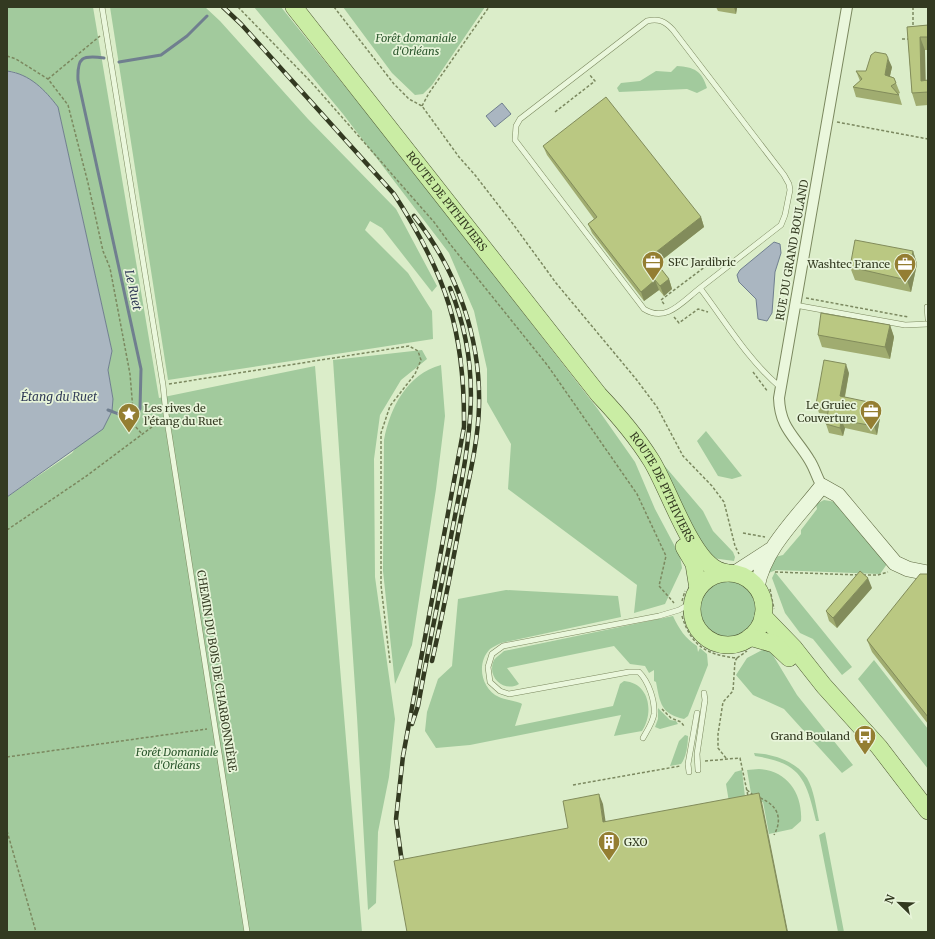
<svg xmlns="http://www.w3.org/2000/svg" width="935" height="939" viewBox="0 0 935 939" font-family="Merriweather,serif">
<rect width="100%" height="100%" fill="#dbedc9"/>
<path fill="#a2ca9d" d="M7,7H93L159,398L315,366L362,932H7V497L72,453L113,399L108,370L112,351L58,107L15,72L7,71Z
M110,7H205L220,21L308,119L396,209L437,286L432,292L382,228L370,221L365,230L408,273L432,311L433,339L168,380Z
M254,7H281L406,162L597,408L635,462L655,509L680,556L682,568L665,604L634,613L637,585L508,489L511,444L487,402V369L474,311L449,253L343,114Z
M343,7H485L432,85L423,94L415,95L392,73Z
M677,66C694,67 702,71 707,88L697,93L687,89L619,92L617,88L621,83L640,81L656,71L671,72Z
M422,350L427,359L401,380L380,415L374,459L375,577L395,719L389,777L378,832L376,903L368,910L357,717L333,360Z
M441,365L445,416L436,489L412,645L395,684L383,571L384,440C390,408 407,374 441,365Z
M706,431L742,476L732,479L718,476L697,441Z
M663,464L703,511L713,531L733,552L735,557L734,561L712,558L698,544Z
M824,500L836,502L887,564L880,574L776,570L766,574L775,557L783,555L801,534V530L817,509L816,504Z
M775,572L852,667L842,675L813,639L800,633L785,613L772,578Z
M699 609a29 29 0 1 1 58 0a29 29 0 1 1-58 0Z
M506,590L618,596L621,617L501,643C497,645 493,647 490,649C476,663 481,689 499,697C505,700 518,701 522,704L515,726L613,706L620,684L624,681C650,683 654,713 642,731L614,736L621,715L470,745L436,748L425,731L427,712L438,679L452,666L458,599Z
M673,616C679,629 685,638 697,646L698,652L700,648L707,654L708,665L688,716L684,719C661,714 660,703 656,682L654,681V670L649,673L645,666L630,664L614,646L507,668L519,684C504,693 486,677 494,660C496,657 501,654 504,651Z
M768,647L797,695L853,765L842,773L784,709L753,695L736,675L747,658Z
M874,660L928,729V769L858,679Z
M658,708L670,720L676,721L678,724L660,729L655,727L658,719Z
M685,735L688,736C688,745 686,758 681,764L670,766L679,741Z
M754,753C773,754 796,761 807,778C814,790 816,807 819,821H816C806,779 801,763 755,756Z
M759,769C787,770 803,794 801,821L792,829L769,834L763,802L753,805L747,770Z
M742,770L746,806L730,808L726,784L735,772Z
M825,832L844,932H838L819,835Z"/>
<path fill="#aab6c1" stroke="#707f8f" d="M7,71C30,74 45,90 58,107L112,351L108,370L113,399L112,411L103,429L7,497Z
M502,103L511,114L495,127L486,116Z
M774,242L780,244L781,253L775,272L772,313L767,321L758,319L756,299L739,282L737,275L740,270Z"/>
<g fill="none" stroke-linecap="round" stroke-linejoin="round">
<path stroke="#707f8f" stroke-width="3" d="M104,58C82,55 77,57 78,80L141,369L140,409C128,421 123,415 108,410
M119,62L161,55L187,36L207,16"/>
<g stroke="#7b885f" stroke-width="6">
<path id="lane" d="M102,7L163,385L166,414L247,932
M700,288C682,302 666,323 644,309L515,140L516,126L520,119L647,21C658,18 665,21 673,30L784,175L789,184L790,190L785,215L781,225L700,288C725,321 748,360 780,387
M795,305L905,325L928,324
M927,307L928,319
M643,738C647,731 653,722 654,714C655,701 649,682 639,672H629L509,694L500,691L490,682L488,667L492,654L503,646L659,616L679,610L693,602
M698,770L697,754L705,700L704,693
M689,772L688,764L697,713"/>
</g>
<g stroke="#7b885f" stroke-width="12">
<path id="street" d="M822,486C817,478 815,469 810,461C796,437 780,429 779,398L847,7"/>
</g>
<g stroke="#5f6a42" stroke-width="16">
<path id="secondary" d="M735,573L772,549
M757,587C764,548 798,517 822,486L838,495L895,563L908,569L928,573"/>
</g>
<g stroke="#4d5732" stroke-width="18">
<g id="primary">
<path id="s1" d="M294,7L599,395C618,415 636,436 651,460C667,485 690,556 716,569C719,571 724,572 727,573"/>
<path d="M684,547L694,564L698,589"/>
<circle cx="728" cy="609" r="36"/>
<path d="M763,616L794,648L824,686L879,747L928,811"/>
<path d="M750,637L774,644L789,658"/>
</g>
</g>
<path stroke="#7b885f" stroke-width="1.5" stroke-dasharray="3 2" stroke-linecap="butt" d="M238,7L312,83L434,222L450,244L548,366L637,494L666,556L659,586L674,603
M334,7L394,84L409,99L422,106L459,157L475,175L513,224L556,283L636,379L657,407L683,456L712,486L724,502L735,546L739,554
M913,7V27
M902,39H910
M7,56L16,59L48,79L68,105L88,183L103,251L110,268L130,374L134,422L135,426L142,434
M48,79L100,36
M422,106L429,93L489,7
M555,112L595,81L589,74
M837,122L928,139
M806,298L908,317
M664,304L661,300L706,266
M674,317L679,323L698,309L708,312
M753,372L768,392
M169,384L409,346L418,351L421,360L415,374L390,406L381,433V585L390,663
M7,530L85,477L160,421
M743,533L765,537
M775,572L859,575
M863,575H878L888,572
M770,589L774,609
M682,601L685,591
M682,616C691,646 707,655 737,658L747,651
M662,709L671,718L681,722L684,726
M7,757L207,729
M726,758L718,748V734L723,702L733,691L735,661L737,658
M705,761L740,758L748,796
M573,785L680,766
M747,790L753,795
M760,798C778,805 783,819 774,835
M7,831L36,932"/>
<use href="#lane" stroke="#eaf7dc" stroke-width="5"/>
<use href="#street" stroke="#eaf7dc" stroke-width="10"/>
<use href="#secondary" stroke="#eaf7dc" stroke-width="15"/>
<use href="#primary" stroke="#caeda4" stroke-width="17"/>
<g stroke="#333a21" stroke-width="4.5">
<path id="rail" d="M223,7L241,24L394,194C446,274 465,331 464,427L403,756L396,819L403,870
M414,216C457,270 481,338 479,407C478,444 468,482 461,518C452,566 443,614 432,661
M412,724L418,706C428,651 439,596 450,542C467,451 487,378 450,288"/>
</g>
<use href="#rail" stroke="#e7f4d9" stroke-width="3" stroke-dasharray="9" stroke-linecap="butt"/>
</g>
<path fill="#a0ac70" d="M716,7H741V8H737L736,14L718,11Z
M928,25V50H925V80H928V105L916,106L912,93L907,27Z
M892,67L890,76L894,78L900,93L898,94L899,95L902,105L856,97L853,87L860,81L856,71H866Z
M543,146L701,217L704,227L657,264L669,279L672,289L664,296L659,290L644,301L592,233L588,224L594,219L547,155Z
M913,251L917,264L911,292L855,280L850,267Z
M890,325L894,337L890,359L822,347L818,335Z
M849,373L845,397L881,412L877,435L845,428L843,436L829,433L826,424L828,414L819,413L816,404Z
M928,574V724L872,652L867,640Z
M872,588L837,628L829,621L826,611Z"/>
<path fill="#828c5b" d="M734,7H737V8L736,14Z
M920,37L925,50L926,93L921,81Z
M888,58L892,67L888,84L885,75Z
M701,217L704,227L654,266L651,256Z
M913,251L917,264L911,292L907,280Z
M669,279L672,289L664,296L660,286Z
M655,280L659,290L644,301L641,292Z
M890,325L894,337L890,359L885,347Z
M846,364L849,373L843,405L840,396Z
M878,404L881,412L877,435L874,426Z
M841,420L845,428L843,436L840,428Z
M868,578L872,588L837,628L833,618Z
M759,793L762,802L788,932H787Z
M599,794L603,804L607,831L603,822Z"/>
<path fill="#bac882" stroke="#828c5b" d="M928,25V37H920L921,81L928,80V92L912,93L907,27Z
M875,52L886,54L888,58L885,75L894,78L896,83L891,86L899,95L853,87L862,79L856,71H866L871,55Z
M606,97L701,217L651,256L669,279L660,286L655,280L641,292L588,224L597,217L543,146Z
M855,240L913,251L907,280L850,267Z
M821,313L890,325L885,347L818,335Z
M824,360L846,364L840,396L878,404L874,426L841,420L840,428L826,424L829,406L816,404Z
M860,571L868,578L833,618L826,611Z
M920,574H928V717L867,640Z
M759,793L787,932H407L394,861L568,828L563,801L599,794L603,822Z"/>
<defs>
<g id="office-pin" transform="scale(1.15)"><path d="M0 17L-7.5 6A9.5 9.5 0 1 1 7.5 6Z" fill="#947e32" stroke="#e7f4d9"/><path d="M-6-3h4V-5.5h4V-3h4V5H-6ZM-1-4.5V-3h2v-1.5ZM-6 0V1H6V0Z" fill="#fff"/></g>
<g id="sight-pin" transform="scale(1.15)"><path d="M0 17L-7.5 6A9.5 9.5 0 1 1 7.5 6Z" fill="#947e32" stroke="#e7f4d9"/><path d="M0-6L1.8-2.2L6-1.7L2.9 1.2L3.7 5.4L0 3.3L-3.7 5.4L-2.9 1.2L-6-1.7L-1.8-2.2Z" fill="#fff"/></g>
<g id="bus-pin" transform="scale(1.15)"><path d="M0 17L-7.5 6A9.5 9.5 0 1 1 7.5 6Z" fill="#947e32" stroke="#e7f4d9"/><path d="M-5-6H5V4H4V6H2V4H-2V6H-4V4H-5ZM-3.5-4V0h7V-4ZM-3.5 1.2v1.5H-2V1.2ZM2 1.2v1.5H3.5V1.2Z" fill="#fff"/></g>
<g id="building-pin" transform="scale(1.15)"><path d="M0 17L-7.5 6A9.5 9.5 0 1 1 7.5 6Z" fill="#947e32" stroke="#e7f4d9"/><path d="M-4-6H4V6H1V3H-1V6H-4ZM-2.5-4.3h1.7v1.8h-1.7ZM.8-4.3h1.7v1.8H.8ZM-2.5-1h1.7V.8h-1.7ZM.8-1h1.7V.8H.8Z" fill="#fff"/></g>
</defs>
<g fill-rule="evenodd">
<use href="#office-pin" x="653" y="262"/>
<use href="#office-pin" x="905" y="264"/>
<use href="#office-pin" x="871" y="411"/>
<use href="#sight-pin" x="129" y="414"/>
<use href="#bus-pin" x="865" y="736"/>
<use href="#building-pin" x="609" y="842"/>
</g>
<g text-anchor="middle" stroke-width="3.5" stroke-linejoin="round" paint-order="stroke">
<g font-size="11" font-style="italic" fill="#29552b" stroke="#e7f4d9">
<text x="416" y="42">Forêt domaniale<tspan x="416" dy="13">d'Orléans</tspan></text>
<text x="177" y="756">Forêt Domaniale<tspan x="177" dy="13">d'Orléans</tspan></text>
</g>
<g font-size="11" fill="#333a21" stroke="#e7f4d9">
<text dy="4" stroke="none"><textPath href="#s1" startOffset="247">ROUTE DE PITHIVIERS</textPath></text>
<text transform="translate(792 250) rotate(-80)" y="4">RUE DU GRAND BOULAND</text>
<text dy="4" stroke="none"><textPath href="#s1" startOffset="606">ROUTE DE PITHIVIERS</textPath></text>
<text transform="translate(217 671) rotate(81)" y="4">CHEMIN DU BOIS DE CHARBONNIÈRE</text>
</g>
<g font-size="11" fill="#333a21" stroke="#e7f4d9" text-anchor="start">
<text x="668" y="266">SFC Jardibric</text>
<text x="890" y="268" text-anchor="end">Washtec France</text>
<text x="856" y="409" text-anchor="end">Le Gruiec<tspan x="856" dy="13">Couverture</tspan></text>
<text x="144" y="412">Les rives de<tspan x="144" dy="13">l’étang du Ruet</tspan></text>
<text x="850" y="740" text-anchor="end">Grand Bouland</text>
<text x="624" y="846">GXO</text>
</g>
<g font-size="12" font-style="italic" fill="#323c58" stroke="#e7f4d9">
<text transform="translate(133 290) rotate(78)" y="4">Le Ruet</text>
<text x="59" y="401">Étang du Ruet</text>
</g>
</g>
<rect width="935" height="939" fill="none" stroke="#333a21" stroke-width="16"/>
<g transform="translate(899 903) rotate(293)" stroke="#e7f4d9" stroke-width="3" paint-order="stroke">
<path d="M0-3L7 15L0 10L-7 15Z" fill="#333a21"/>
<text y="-6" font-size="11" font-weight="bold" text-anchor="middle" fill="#333a21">N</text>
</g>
</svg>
